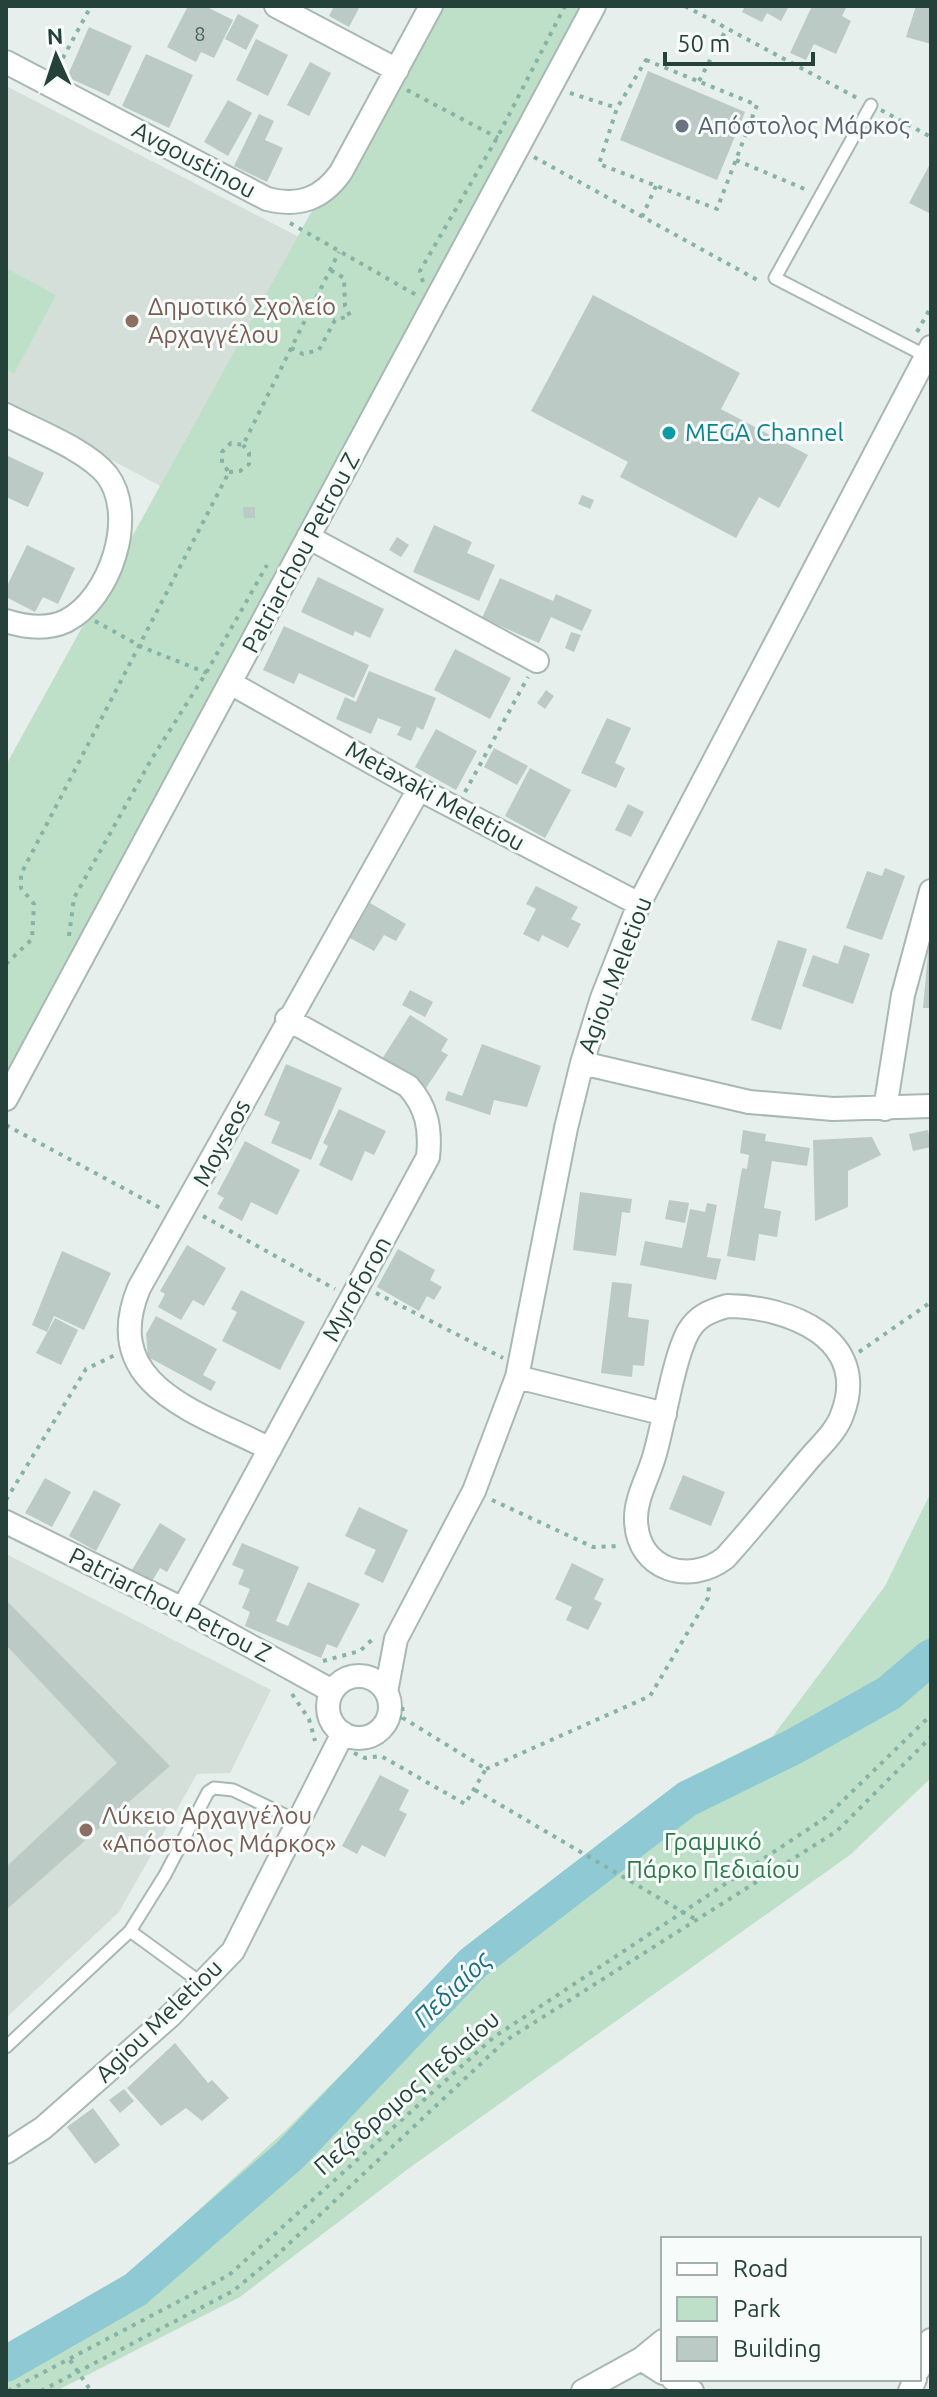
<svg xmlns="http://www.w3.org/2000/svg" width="937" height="2397" viewBox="0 0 937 2397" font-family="Ubuntu,sans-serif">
<rect width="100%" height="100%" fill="#e6efeb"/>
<path fill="#d4dfda" d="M6,86L303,239L166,489L6,404Z
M6,1554L271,1690L230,1773L197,1774L119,1912L6,2018Z"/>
<path fill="#bfe0c8" d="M425,6H602L6,1078V765Z
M6,268L56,295L14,374L6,370Z
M931,1492V1778L850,1855L412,2166L240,2297L56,2391H6V2345L133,2270L287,2129L475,1939L680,1782L773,1736L885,1586Z"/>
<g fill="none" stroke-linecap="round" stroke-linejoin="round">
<path stroke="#8ec9d4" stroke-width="36" d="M6,2364L135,2290L290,2155L473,1963L687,1799L793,1747L889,1693L931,1657"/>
</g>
<path fill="#bbcac4" d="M188,6H205L233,20L214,58L201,52L196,62L167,47Z
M334,6H360L349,27L329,16Z
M745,6H789L781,21L767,13L762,22L742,12Z
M812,6H847L842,16L851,21L836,54L814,44L806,60L790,53Z
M916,6H931V44L906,37Z
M238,14L259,25L246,50L225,39Z
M89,27L132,46L109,96L67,77Z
M256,39L288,55L268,96L236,80Z
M146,54L193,75L169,128L122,106Z
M310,62L331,73L309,116L287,105Z
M648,71L745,112L717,180L620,140Z
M228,100L252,113L228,156L204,142Z
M259,114L274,121L265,140L283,148L267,182L234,166Z
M931,162V214L909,203Z
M593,295L740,373L721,409L808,455L779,508L759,497L736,538L620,477L628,462L531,411Z
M6,455L44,473L28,507L6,497Z
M582,495L594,500L590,509L578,504Z
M243,507H255V518H244Z
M434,525L472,542L467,553L495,565L479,601L413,572Z
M397,537L409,545L401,557L389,550Z
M27,545L75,568L58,604L43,597L35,612L6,597V588Z
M318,577L384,609L370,638L355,631L353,636L301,612Z
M500,578L553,601L556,594L592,610L582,631L551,617L539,643L482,618Z
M284,626L369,665L354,698L299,673L294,684L263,670Z
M571,632L581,635L574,652L565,648Z
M455,649L511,678L490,719L434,690Z
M369,671L436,698L423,730L417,727L411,741L397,735L401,727L378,718L371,734L336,719L345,697L356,702Z
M546,690L554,696L545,709L537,703Z
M607,718L631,728L615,763L625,768L616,788L581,773Z
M436,729L477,751L456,790L415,767Z
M494,748L528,766L517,785L484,767Z
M530,768L571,790L545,838L505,816Z
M628,804L644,812L631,837L615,830Z
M885,868L905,876L882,940L846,928L867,871L882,876Z
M536,886L578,907L571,919L581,924L568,948L542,935L539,942L523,934L536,909L526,904Z
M370,903L406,924L396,941L384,935L374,951L350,938Z
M778,940L807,949L781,1030L751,1020Z
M929,942H931V1008H923Z
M844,945L870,954L853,1004L802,986L813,955L838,964Z
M410,990L433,1002L425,1017L402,1005Z
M410,1015L448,1039L441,1051L448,1055L426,1088L382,1059Z
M482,1044L541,1066L527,1107L494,1100L490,1115L445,1100L448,1091L462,1096Z
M286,1064L342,1088L311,1160L271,1143L280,1122L264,1115Z
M339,1109L386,1131L374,1155L365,1151L352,1181L319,1165L328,1146L323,1143Z
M743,1130L766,1134L765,1141L810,1148L807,1166L772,1161L764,1208L781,1211L777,1237L759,1234L755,1261L727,1256L742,1168L747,1169L749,1155L740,1153Z
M928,1130L931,1147L913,1151L909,1134Z
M872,1137L881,1155L848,1171V1207L815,1221L813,1140Z
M245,1141L300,1170L277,1215L251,1202L242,1221L218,1208L224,1198L217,1194Z
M580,1192L632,1199L630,1213L622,1212L616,1256L573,1250Z
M669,1200L689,1203L685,1223L665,1219Z
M707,1203L717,1205L707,1257L721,1259L716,1280L640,1265L645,1241L682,1248L690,1209L705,1212Z
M187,1245L226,1268L204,1306L193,1300L181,1320L158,1307L165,1294L160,1291Z
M398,1249L435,1270L430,1280L442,1287L434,1300L427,1296L419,1311L377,1287Z
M62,1251L111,1273L84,1330L54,1316L47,1332L32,1325Z
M612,1282L632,1284L628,1317L649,1320L644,1366L633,1365L632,1377L601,1373Z
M241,1290L305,1322L280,1370L222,1341L237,1312L231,1309Z
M156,1316L217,1349L203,1375L216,1382L211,1391L148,1357L146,1334Z
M55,1318L78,1330L61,1365L36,1353Z
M683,1475L725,1492L711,1526L669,1509Z
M45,1478L71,1492L52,1527L25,1513Z
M94,1490L121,1504L96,1551L69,1536Z
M359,1507L408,1530L383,1583L364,1574L376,1550L345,1536Z
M160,1523L186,1539L167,1572L160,1568L152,1581L132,1570Z
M242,1543L299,1567L276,1621L288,1626L308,1582L360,1604L337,1648L327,1644L321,1658L245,1626L250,1612L242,1608L250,1589L238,1584L244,1570L232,1565Z
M572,1563L604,1579L594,1599L602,1603L588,1630L566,1620L572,1607L555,1599Z
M6,1600L170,1766L6,1910V1867L117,1763L6,1645Z
M380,1775L409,1790L399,1810L407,1814L385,1857L362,1845L357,1854L342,1846Z
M175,2043L208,2083L212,2080L229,2098L202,2121L186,2108L161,2126L127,2088Z
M124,2089L134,2101L120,2113L109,2100Z
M93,2108L120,2145L95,2164L67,2127Z"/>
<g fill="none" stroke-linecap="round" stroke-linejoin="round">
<g stroke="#a8b8b2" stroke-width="15">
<path id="service" d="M871,105L775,278L926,356
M130,1931L200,1982
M6,2047L130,1931L165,1875L208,1792L214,1788L233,1790L297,1821"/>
</g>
<g stroke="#a8b8b2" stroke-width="26">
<path id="minor" d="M276,6L397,70
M6,62L267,199C299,207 322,199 341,172L431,6
M6,415C35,430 87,450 107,475C138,516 110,599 66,621C47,630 25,627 6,621
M308,537L537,661
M232,684L419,789L639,904
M582,1063L749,1102L833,1109L931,1106
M6,1099L594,6
M885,1109L903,995L931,891
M727,1306C787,1306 872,1338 842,1415C836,1432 820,1446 809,1459C781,1492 754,1526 725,1558C690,1585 638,1571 636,1521C635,1499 648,1478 654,1457C664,1424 673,1360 688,1332C697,1316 710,1311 727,1306Z
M517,1377L665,1414
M270,1449C201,1413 98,1387 139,1288L419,789
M6,1522L183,1609L332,1691
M183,1609L428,1157C431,1129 427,1107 408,1086L287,1019
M328 1707a31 31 0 1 1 62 0a31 31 0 1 1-62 0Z
M386,1692L396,1639L474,1491L517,1377L566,1128L582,1063L602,998L639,904L931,347
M6,2152L43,2128L170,2016L233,1951L343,1733
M641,2359L663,2373
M919,2369L931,2340
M673,2379L692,2391
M583,2391L641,2359L663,2341
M910,2391L915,2379"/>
</g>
<path stroke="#86b3a5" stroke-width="4" stroke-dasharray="4 6" stroke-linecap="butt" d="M685,6L859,99
M646,60L757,105L717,209L599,164L617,108Z
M58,67L91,6
M699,81L727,28
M407,90L498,138
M570,93L617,108
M881,110L931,137
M534,157L761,282
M736,160L807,190
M642,217L656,186
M290,223L418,296
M423,282L420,271L497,138L565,6
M917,332L931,307
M291,348L303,354L319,350L335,320L350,316L345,306L344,278L330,270
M229,472L240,471L249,464V453L243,445
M95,621L142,647L207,673
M465,792L528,677
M69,936L74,898L151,760L206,673L267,565
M6,964L32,939L34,904L21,888V874L229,472L222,463V452L231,443L243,445L339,252
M6,1125L162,1209
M203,1216L335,1289
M376,1293L503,1358
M859,1352L931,1302
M6,1500L86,1369L115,1355
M492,1500L593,1547L621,1546
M323,1661L360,1651L375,1637
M292,1694L309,1719L315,1741
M388,1715L403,1718
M354,1753L365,1758L381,1756L465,1804L486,1769L403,1718L402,1702
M486,1769L650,1696L708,1598L709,1586
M475,1790L695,1919
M70,2360L91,2391
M8,2391L229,2275L494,2037L825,1818L931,1715
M41,2391L233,2291L277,2255L505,2041L837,1831L931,1737"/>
<use href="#service" stroke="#fff" stroke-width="11"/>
<use href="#minor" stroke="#fff" stroke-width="22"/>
</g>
<circle fill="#6b7280" stroke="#f7fbf9" stroke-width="3" cx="682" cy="126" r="8"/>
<g fill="#8d6e63" stroke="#f7fbf9" stroke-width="3">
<circle cx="132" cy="321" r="8"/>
<circle cx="86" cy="1830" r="8"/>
</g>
<circle fill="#0f9aa8" stroke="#f7fbf9" stroke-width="3" cx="669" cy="433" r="8"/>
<g text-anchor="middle" stroke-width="6" stroke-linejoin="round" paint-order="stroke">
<g font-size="20" fill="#4a645c">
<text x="200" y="41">8</text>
</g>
<g font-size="24" fill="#5b616d" stroke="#f7fbf9" text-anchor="start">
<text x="698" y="134">Απόστολος Μάρκος</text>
</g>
<g font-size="24" fill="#24423a" stroke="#f7fbf9">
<text transform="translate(194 160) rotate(28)" y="8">Avgoustinou</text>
<text transform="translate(301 553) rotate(-62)" y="8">Patriarchou Petrou Z</text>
<text transform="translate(435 796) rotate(29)" y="8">Metaxaki Meletiou</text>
<text transform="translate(615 975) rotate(-69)" y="8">Agiou Meletiou</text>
<text transform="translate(222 1143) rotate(-62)" y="8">Moyseos</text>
<text transform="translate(357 1289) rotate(-61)" y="8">Myroforon</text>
<text transform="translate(170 1605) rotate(27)" y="8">Patriarchou Petrou Z</text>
<text transform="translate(159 2021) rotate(-44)" y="8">Agiou Meletiou</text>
<text transform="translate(407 2093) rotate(-41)" y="8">Πεζόδρομος Πεδιαίου</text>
</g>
<g font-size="24" fill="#785e54" stroke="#f7fbf9" text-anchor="start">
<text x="148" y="315">Δημοτικό Σχολείο<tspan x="148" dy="28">Αρχαγγέλου</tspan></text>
<text x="102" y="1824">Λύκειο Αρχαγγέλου<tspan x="102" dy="28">«Απόστολος Μάρκος»</tspan></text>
</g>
<g font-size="24" fill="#0d838f" stroke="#f7fbf9" text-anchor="start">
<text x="685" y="441">MEGA Channel</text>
</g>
<g font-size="24" fill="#2d7a4b" stroke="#f7fbf9">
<text x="713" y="1850">Γραμμικό<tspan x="713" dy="28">Πάρκο Πεδιαίου</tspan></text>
</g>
<g font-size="26" font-style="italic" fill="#1c6f80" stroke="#f7fbf9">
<text transform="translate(452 1989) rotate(-44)" y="9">Πεδιαίος</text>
</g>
</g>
<rect width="937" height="2397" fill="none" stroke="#24423a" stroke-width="16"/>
<rect x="661" y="2237" width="260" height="144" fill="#f7fbf9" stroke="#a3b1ad" stroke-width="2"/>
<rect x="677" y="2263" width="40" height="12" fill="#ffffff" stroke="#a3b1ad" stroke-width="2"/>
<text x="733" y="2277" font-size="24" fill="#24423a">Road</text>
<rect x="677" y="2297" width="40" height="24" fill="#bfe0c8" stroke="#a3b1ad" stroke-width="2"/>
<text x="733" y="2317" font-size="24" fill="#24423a">Park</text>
<rect x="677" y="2337" width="40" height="24" fill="#bbcac4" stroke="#a3b1ad" stroke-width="2"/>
<text x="733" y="2357" font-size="24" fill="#24423a">Building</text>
<g transform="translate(56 56) rotate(357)" stroke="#f7fbf9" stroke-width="6" paint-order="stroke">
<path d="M0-6L14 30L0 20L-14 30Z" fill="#24423a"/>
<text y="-12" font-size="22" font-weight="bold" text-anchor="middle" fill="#24423a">N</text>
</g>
<path d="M665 52v12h148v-12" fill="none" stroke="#24423a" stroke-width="4"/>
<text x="677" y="52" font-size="24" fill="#24423a" stroke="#f7fbf9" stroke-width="6" paint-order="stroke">50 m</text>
</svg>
